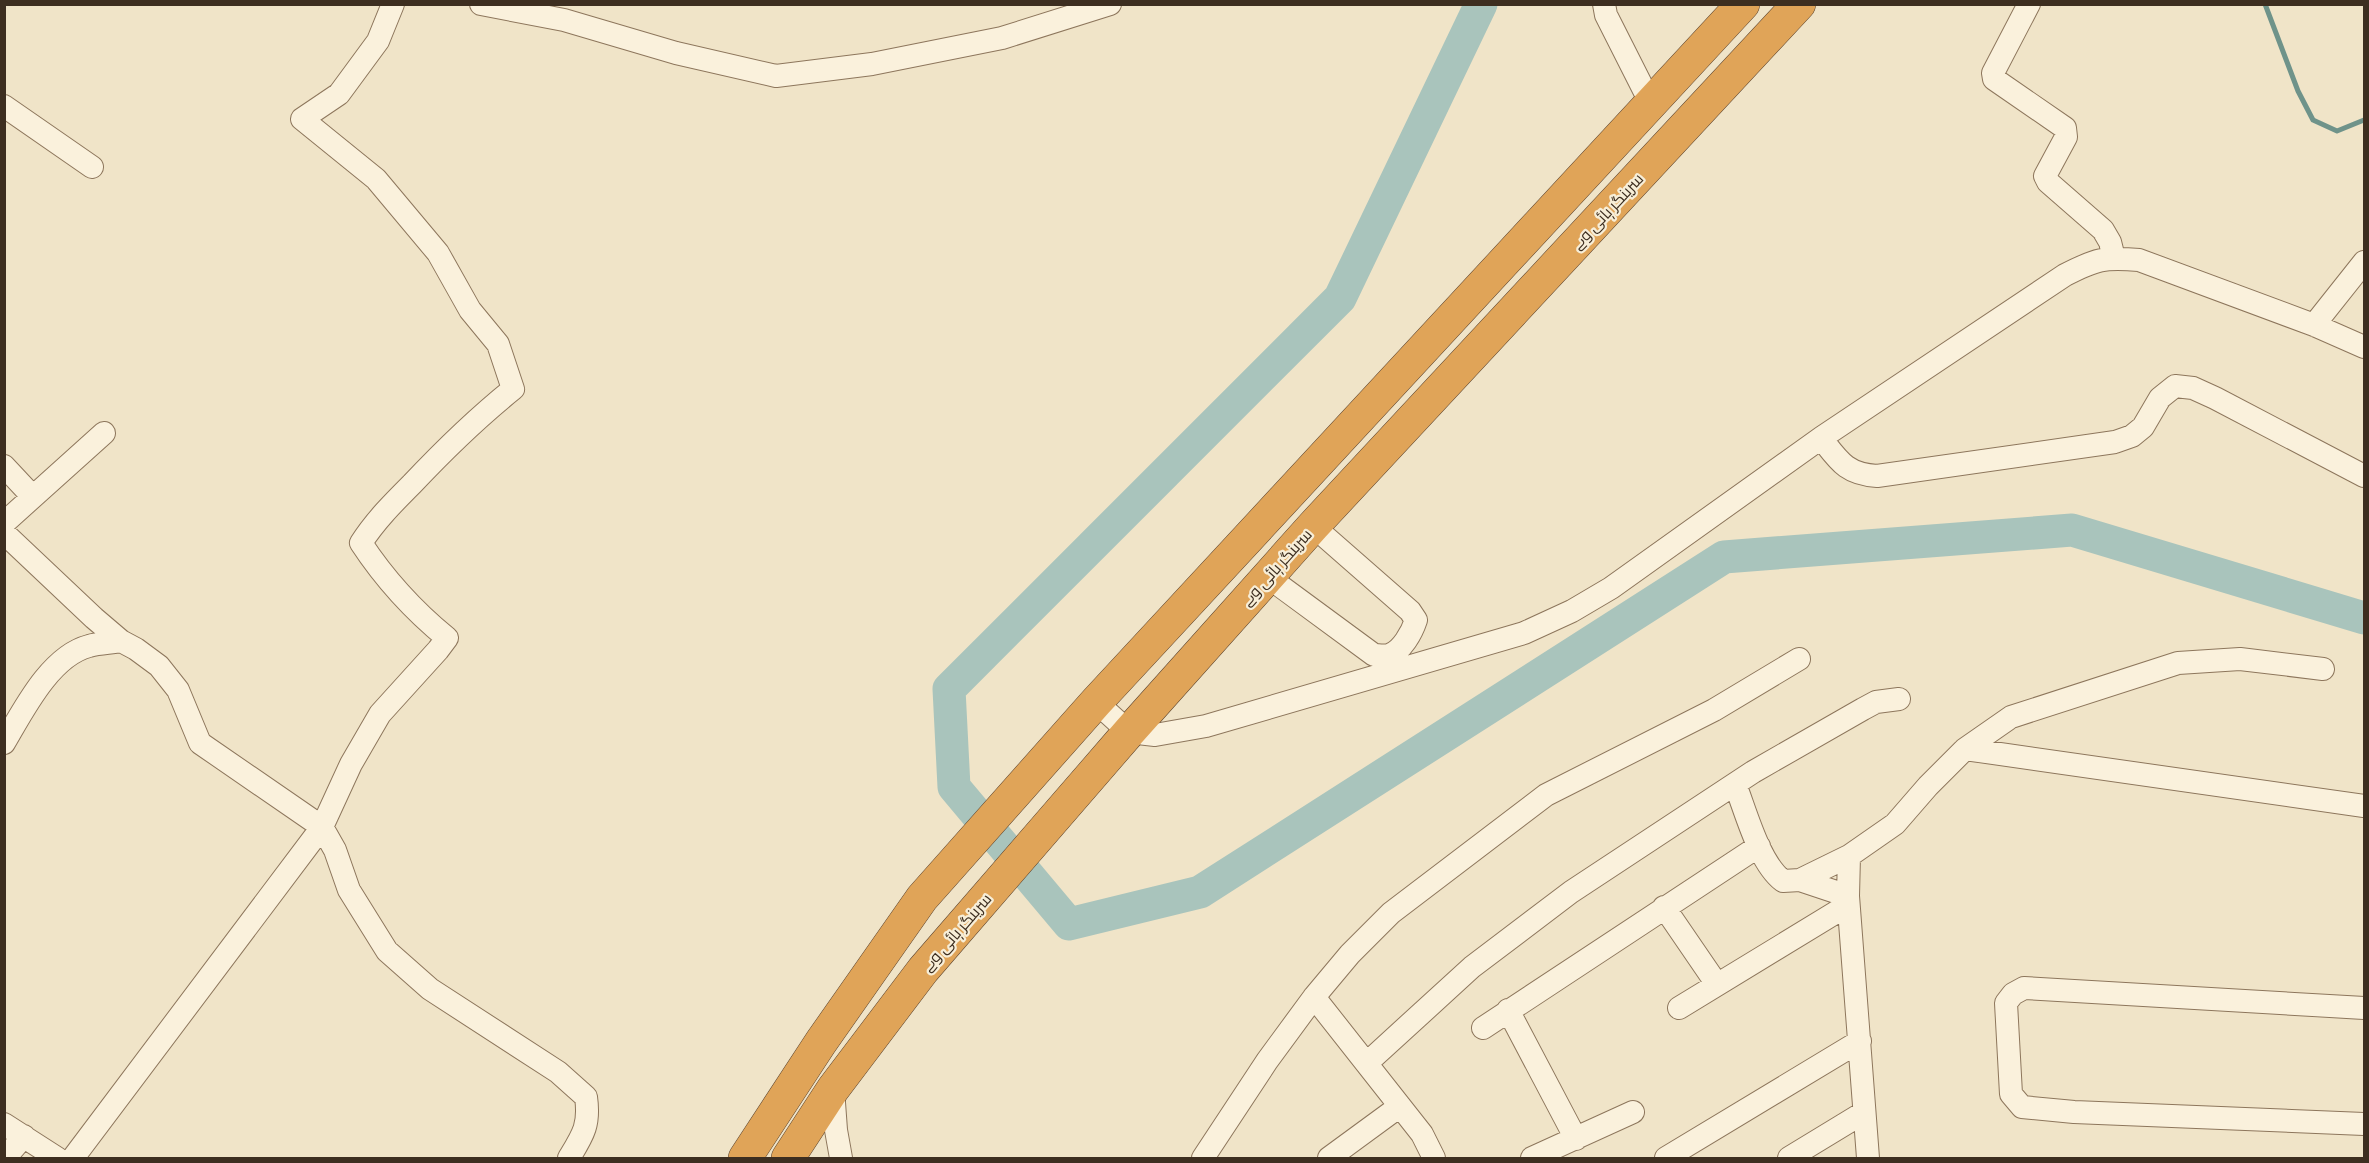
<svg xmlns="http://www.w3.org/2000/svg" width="2369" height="1163" viewBox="0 0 2369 1163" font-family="Bitter,Cairo,serif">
<rect width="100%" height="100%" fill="#f0e4c8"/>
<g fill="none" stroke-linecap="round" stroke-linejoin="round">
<path stroke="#6f938a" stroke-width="5" d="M2265,4L2298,91L2313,120L2337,131L2364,120"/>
<path stroke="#a9c4bc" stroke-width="33" d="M1481,4L1340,298L949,689L954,787L1069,924L1200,892L1724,557L2072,530L2364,618"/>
<g stroke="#8d765c" stroke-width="24">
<path id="minor" d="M481,4L564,20L676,53L776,76L872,64L1002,38L1110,4
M1604,4L1606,15L1651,104
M2029,4L1993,73L1994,79L2065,128L2066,137L2045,176L2048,182L2103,230L2110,242L2114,258
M4,106L92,167
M2314,325L2364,262
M1821,438C1839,461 1846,474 1877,476L2115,442L2132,436L2143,427L2160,398L2175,386L2193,388L2215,398L2364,476
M4,466L33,497
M4,523L104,433
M4,533L94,618L121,641L136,649L159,666L178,690L200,743L322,827L335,850L349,890L387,951L430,989L558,1072L586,1097C590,1125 583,1135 569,1158
M1268,577L1374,655C1378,655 1384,656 1389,655C1402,651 1412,632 1416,620L1410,611L1313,526
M1096,702L1129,732L1155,735L1206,726L1524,633L1572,611L1611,588L1821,438L2065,275C2096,259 2104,257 2139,260L2314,325L2364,347
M4,743C23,711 50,656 89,646C99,643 111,643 121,641
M1965,749L2364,806
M1735,784C1746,812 1759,863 1783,881L1800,880L1848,896L1868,1158
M1800,880L1849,856
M1848,896L1849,856L1895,824L1928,786L1965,749L2011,717L2178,663L2240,659L2323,669
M1664,907L1716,983
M1314,997L1422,1134L1434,1158
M1679,1008L1848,905
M2364,1008L2024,988L2013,994L2006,1003L2011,1094L2022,1107L2074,1112L2364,1124
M1508,1010L1576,1139
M1483,1028L1759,846
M1367,1063L1472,967L1571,892L1753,772L1863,709L1876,702L1899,699
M833,1089L836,1130L841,1158
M4,1124L57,1158
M5,1158L24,1136
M73,1158L322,827L351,764L380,714L438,650L447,638C414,611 384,578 361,543C375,521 393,503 412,484C444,450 477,418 513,389L498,344L470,310L438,253L376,179L302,119L339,94L378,41L393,4
M1203,1158L1267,1061L1314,997L1350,954L1391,913L1546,795L1714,710L1799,659
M1329,1158L1400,1106
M1532,1158L1633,1112
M1666,1158L1860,1041
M1789,1158L1863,1113"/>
</g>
<g stroke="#5b4430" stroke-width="34">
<path id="highway" d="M745,1158L821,1042L922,898L1096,702L1743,4
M788,1158L833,1089L923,970L1129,732L1313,526L1799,4"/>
</g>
<use href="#minor" stroke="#faf1dc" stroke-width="22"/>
<use href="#highway" stroke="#e0a458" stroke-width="33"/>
</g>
<g text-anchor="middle" stroke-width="4.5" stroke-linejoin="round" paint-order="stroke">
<g font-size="16" fill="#3d2e20" stroke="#f7eed8">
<text transform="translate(1607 211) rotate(-47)" y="6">سرینگر ہائی وے</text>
<text transform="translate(1276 567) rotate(-48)" y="6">سرینگر ہائی وے</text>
<text transform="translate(956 932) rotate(-49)" y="6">سرینگر ہائی وے</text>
</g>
</g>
<rect width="2369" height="1163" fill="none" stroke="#3d2e20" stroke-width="12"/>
</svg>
